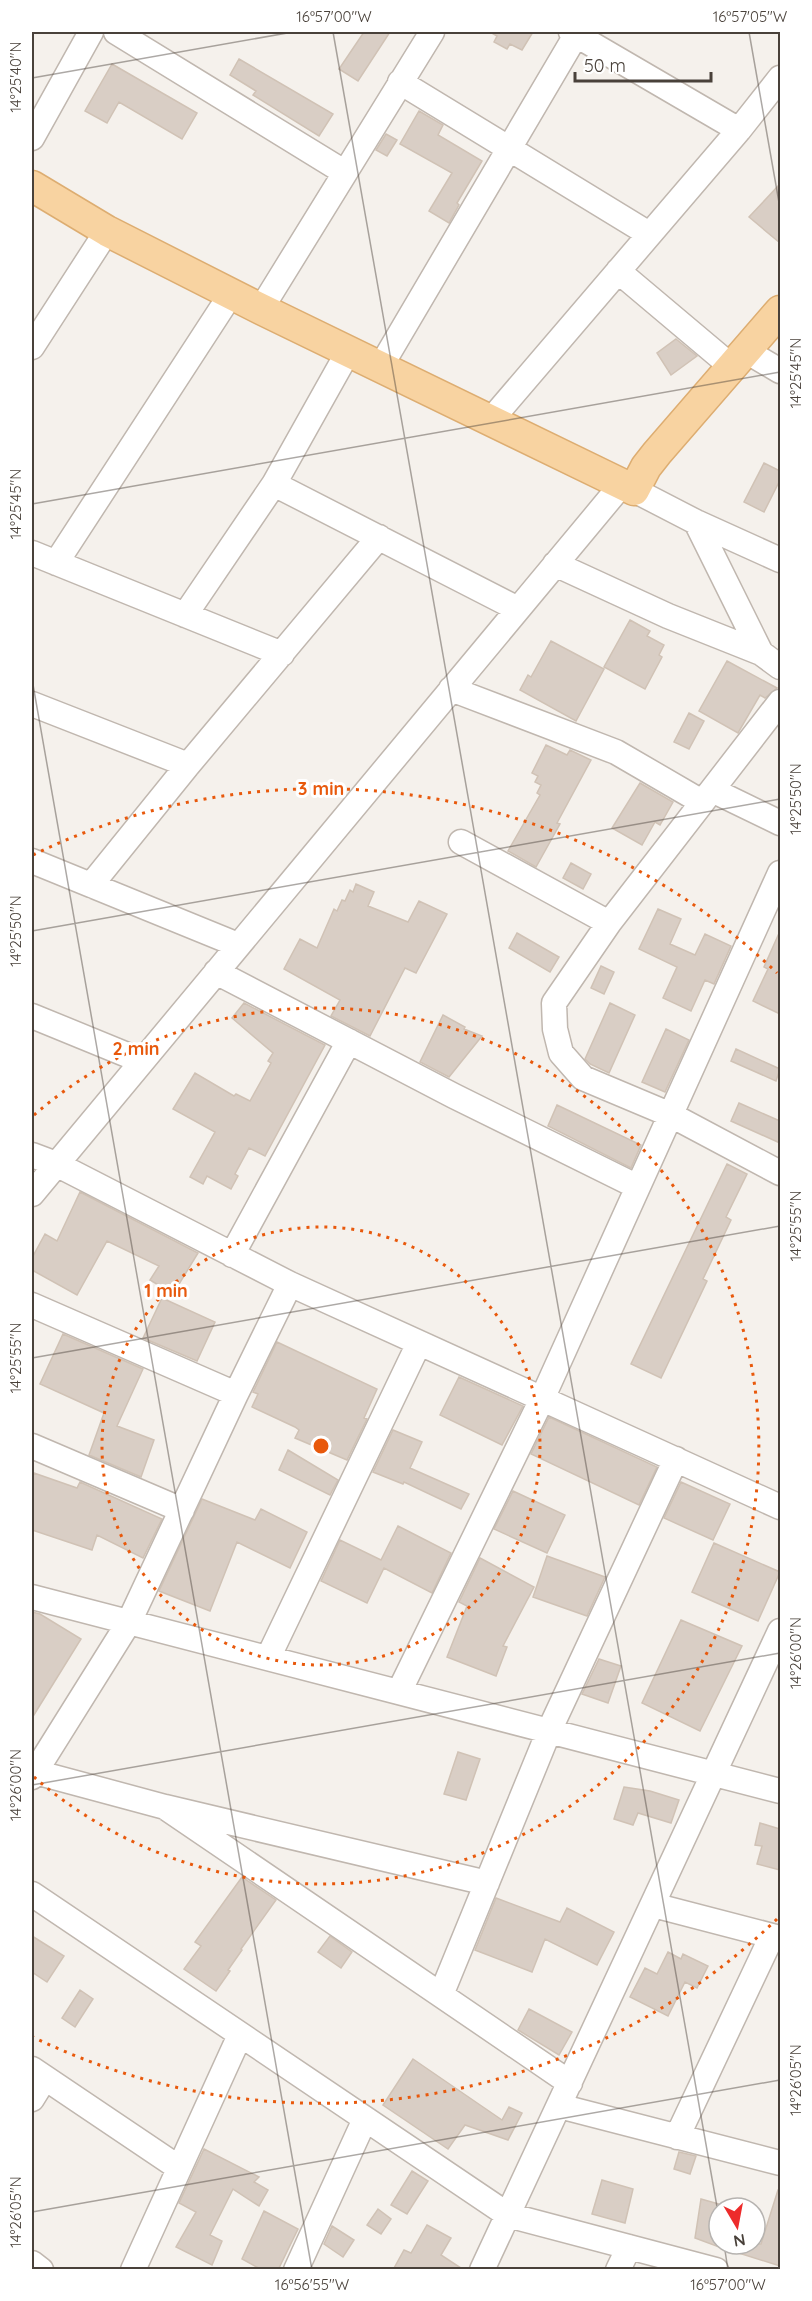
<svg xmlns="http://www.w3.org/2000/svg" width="812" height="2301" viewBox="0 0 812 2301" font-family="Quicksand,sans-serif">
<rect width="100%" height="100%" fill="#f5f1ec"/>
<path fill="#d9cec5" stroke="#d0c2b5" stroke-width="1.5" d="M364,32H390L358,81L339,69Z
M490,32H533L522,50L510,44L507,49L494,42L497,36Z
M239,59L333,114L319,136L253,95L256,91L230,75Z
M112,64L197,113L182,139L119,102L107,123L85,111Z
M419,111L443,125L438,135L482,161L457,203L459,205L449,223L429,211L452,173L400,144Z
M386,134L397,140L387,156L376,150Z
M780,184V243L749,217Z
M676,339L697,356L671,375L657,353Z
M764,463L780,471V480L764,512L744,502Z
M630,620L650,631L647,636L664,645L659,655L662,657L645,689L604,667Z
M551,641L604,669L576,721L520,690L528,675L531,677Z
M727,661L777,688L765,698L760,695L738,733L699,711Z
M689,713L704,721L689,749L674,742Z
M546,745L567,755L570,750L591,760L557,823L560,824L536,867L508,851L540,795L537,793L541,785L535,782L538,776L532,773Z
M640,783L673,802L660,825L655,822L642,845L612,828Z
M571,863L591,874L583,889L563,878Z
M356,884L374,892L368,906L408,922L419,901L447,914L416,973L405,968L370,1036L331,1016L340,1000L284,969L300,939L317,948L334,909L337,911L342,900L345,901L350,890L353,892Z
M658,909L681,919L670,944L695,955L705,934L731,946L714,984L705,980L691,1011L663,998L677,967L639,949Z
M780,931V1014L753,1001L768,969L764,967Z
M517,933L559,957L550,972L509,948Z
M601,966L614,972L604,994L591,988Z
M244,1003L325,1045L265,1156L249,1148L235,1174L238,1176L231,1189L207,1176L203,1184L190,1177L215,1132L173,1109L195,1073L234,1096L236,1094L250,1101L271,1063L268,1061L273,1053L232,1018Z
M610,1003L635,1015L609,1073L590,1064L585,1059Z
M443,1015L465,1027L464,1029L482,1036L449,1077L420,1062Z
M666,1029L689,1040L665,1092L642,1082Z
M736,1049L780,1069L776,1081L731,1061Z
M739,1103L780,1121V1143L731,1121Z
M557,1105L641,1145L631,1168L548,1126Z
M727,1164L747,1174L726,1217L731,1220L703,1279L707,1281L661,1378L631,1364Z
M80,1192L198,1253L173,1294L150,1280L159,1266L107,1241L77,1295L32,1270V1258L45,1234L57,1241Z
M162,1298L215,1322L197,1361L143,1338Z
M63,1334L143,1369L117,1426L154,1440L141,1477L89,1455L104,1413L40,1384Z
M277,1342L377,1389L364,1418L367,1419L347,1460L295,1438L299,1430L295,1427L252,1407L258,1394L253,1392Z
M459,1377L523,1406L502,1445L440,1415Z
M549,1417L657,1467L639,1505L531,1454Z
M393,1430L422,1442L410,1468L469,1494L461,1509L404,1482L403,1484L373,1472Z
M288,1450L338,1480L330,1495L279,1470Z
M34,1473L77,1488L80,1482L162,1519L143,1558L97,1535L92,1550L32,1530V1481Z
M681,1482L730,1504L713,1540L664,1518Z
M513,1491L565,1515L547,1553L494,1529Z
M202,1499L255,1520L261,1509L307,1532L290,1568L237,1542L210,1611L159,1591Z
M398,1526L451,1553L432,1593L384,1568L367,1603L321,1581L340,1540L381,1560Z
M714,1543L780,1572L758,1621L692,1592Z
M547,1556L605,1577L587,1616L533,1597Z
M480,1558L534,1587L503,1646L507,1647L496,1676L447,1657L467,1606L459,1602Z
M32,1612L40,1614L81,1639L32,1718Z
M681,1620L742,1646L700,1731L642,1703Z
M599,1659L621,1666L608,1703L582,1694Z
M458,1752L480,1759L466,1800L444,1794Z
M624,1787L650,1791L679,1800L671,1823L638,1813L633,1825L614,1819Z
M760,1823L780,1829V1870L757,1864L762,1846L755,1845Z
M242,1877L276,1900L241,1949L242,1950L228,1970L230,1971L216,1991L184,1969L201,1946L195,1942Z
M496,1898L560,1922L567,1908L614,1932L597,1965L545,1939L532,1972L475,1950Z
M32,1936L64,1956L47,1982L32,1972Z
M330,1936L352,1952L341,1968L318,1952Z
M668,1952L681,1959L683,1954L708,1966L697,1988L685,1982L668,2016L630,1997L645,1968L657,1974Z
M80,1990L93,1999L75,2027L62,2018Z
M529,2009L572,2032L559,2055L518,2030Z
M413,2059L502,2120L509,2107L522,2113L508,2140L465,2125L448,2149L383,2105Z
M204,2149L259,2177L254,2182L268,2190L259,2206L233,2189L210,2235L222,2241L212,2265L176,2247L196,2212L179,2203Z
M679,2152L696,2156L690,2174L674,2169Z
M412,2171L428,2181L407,2214L391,2205Z
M602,2180L633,2189L625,2223L592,2214Z
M778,2190H780V2266L726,2249L727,2244H761Z
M701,2199L719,2204V2247L695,2238Z
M378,2209L391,2219L381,2234L367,2225Z
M264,2211L298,2229L278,2270H262L242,2259Z
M427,2225L451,2238L441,2255L464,2270H393L404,2250L411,2253Z
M332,2226L354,2240L343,2257L324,2244Z"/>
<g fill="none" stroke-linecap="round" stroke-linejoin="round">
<g stroke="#c0b7af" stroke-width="27">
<path id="minor" d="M116,32L344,172
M571,32L739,130
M400,82L649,234
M32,138L91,32
M618,271L732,367
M261,309L432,32
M32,347L107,231
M746,351L780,371
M381,366L576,35
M490,421L739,130L780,78
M274,484L518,609
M634,490L696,522L780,560
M696,522L761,653L780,667
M32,553L282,654
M56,563L231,294
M555,564L668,616L761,653
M185,615L274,484L348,352
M451,689L616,752L702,802
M780,702L609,923L554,1003L555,1029L561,1053L583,1078L671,1115L780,1173
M32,704L188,765
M712,790L780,823
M461,842L609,923
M32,861L238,945
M91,885L188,765L379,537
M216,972L454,1096L638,1187
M32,1016L142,1061
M32,1155L56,1164L290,1284L780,1507
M32,1194L623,483
M232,1255L349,1041
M32,1305L236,1394L129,1622L32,1777
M236,1394L290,1284
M32,1446L182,1510
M32,1597L780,1791
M268,1658L419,1343
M399,1692L542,1399L780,873
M35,1772L165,1807L487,1883
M165,1807L570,2083
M32,1894L508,2215L716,2270
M653,1905L780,1938
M441,1995L549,1731L676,1459
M32,2069L179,2168
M32,2099L45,2078
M559,2106L780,2163
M677,2137L772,1936
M32,2263L41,2270
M133,2270L240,2035
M296,2270L365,2119
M482,2270L780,1631
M618,2270L629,2247"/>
</g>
<g stroke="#ddad71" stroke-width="33">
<path id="major" d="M32,186L107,231L261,309L634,490L646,467L657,453L780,311"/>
</g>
<use href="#minor" stroke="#fff" stroke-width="24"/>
<use href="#major" stroke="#f8d3a1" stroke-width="30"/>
</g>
<path fill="none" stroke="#49413a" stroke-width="1.5" stroke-opacity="0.45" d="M333,32L719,2218M749,32L780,208M32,78L293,32M32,504L780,372M32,679L312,2270M32,931L780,799M32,1358L780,1226M32,1785L780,1653M32,2212L780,2080M724,2244L728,2270"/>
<g fill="none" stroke="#e8590c" stroke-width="3" stroke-dasharray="3 6">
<circle cx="321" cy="1446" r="219"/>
<path d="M34 1115A438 438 0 1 1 34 1777"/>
<path d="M777 1919A657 657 0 0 1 33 2037M33 855A657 657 0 0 1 777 973"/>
</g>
<circle cx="321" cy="1446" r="9" fill="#e8590c" stroke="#fff" stroke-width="3"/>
<g font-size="18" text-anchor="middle" font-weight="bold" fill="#e8590c" stroke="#fff" stroke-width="6" stroke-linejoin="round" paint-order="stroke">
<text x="321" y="795">3 min</text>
<text x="136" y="1055">2 min</text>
<text x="166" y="1297">1 min</text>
</g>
<rect width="812" height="2301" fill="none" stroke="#ffffff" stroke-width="66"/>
<g transform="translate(737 2226) rotate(170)"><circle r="28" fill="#ffffff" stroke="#b6b3b0" stroke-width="1.5"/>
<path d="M0-4.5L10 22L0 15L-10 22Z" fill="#ed2b2b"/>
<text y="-9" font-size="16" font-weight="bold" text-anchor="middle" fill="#49413a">N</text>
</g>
<path d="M575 72v9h136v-9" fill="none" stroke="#49413a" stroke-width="3"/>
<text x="584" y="72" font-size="18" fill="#49413a" stroke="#ffffff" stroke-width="4.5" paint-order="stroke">50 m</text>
<rect x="33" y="33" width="746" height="2235" fill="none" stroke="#49413a" stroke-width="2"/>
<g font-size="15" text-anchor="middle" fill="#49413a">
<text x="334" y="22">16°57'00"W</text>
<text x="750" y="22">16°57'05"W</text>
<text transform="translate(16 77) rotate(-90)" y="5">14°25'40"N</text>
<text transform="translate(796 373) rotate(-90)" y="5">14°25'45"N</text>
<text transform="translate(16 504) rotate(-90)" y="5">14°25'45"N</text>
<text transform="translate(796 799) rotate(-90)" y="5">14°25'50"N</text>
<text transform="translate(16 931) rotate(-90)" y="5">14°25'50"N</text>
<text transform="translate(796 1226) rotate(-90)" y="5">14°25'55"N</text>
<text transform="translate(16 1358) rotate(-90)" y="5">14°25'55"N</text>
<text transform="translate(796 1653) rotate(-90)" y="5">14°26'00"N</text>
<text transform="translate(16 1785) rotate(-90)" y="5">14°26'00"N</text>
<text transform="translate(796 2080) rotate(-90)" y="5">14°26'05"N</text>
<text transform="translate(16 2212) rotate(-90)" y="5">14°26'05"N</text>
<text x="312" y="2290">16°56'55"W</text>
<text x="728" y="2290">16°57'00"W</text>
</g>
</svg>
